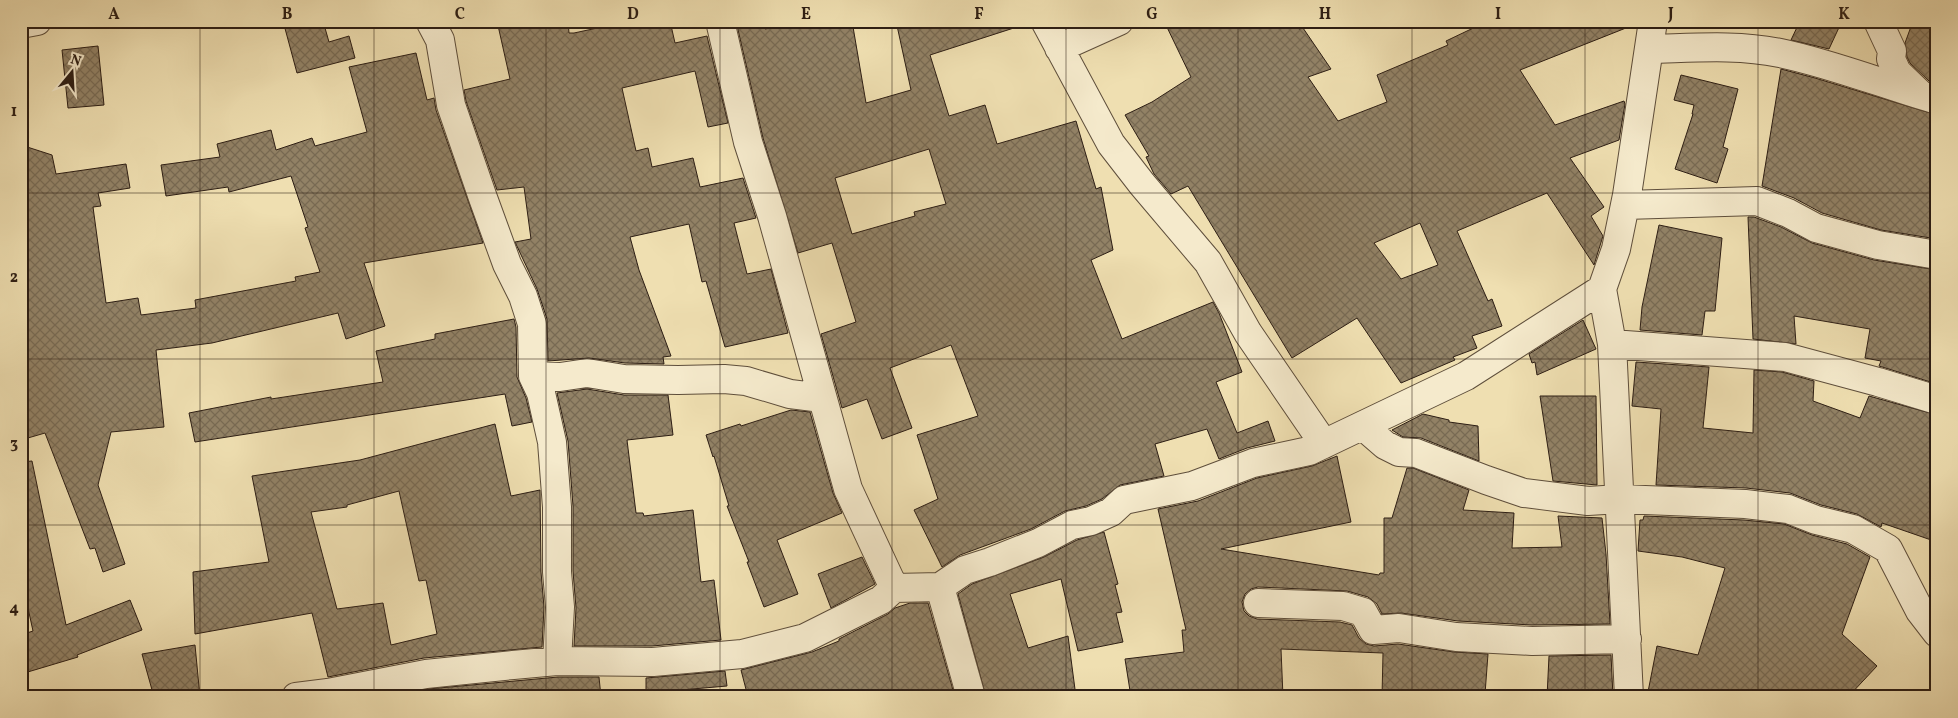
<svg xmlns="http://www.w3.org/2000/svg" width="1958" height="718" viewBox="0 0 1958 718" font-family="Vollkorn,serif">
<defs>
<pattern id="building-cross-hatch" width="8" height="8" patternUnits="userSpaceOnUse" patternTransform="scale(1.25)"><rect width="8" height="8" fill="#928266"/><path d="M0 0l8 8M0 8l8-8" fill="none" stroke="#786a53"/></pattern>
</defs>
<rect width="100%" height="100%" fill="#efdfb1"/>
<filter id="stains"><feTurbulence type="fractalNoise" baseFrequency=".004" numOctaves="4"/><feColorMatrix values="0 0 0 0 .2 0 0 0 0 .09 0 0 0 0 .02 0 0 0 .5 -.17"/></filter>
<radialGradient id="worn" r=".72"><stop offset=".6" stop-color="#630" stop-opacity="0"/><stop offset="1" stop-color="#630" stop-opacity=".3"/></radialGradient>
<path fill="url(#building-cross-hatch)" stroke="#2d1e14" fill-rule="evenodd" d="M283,21H323L329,42L349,36L355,58L297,73Z
M497,21H568L569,33H574L630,21H670L675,43L707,36L728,123L708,127L695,71L622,88L636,151L648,148L652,167L693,158L700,187L743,178L756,218L734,223L747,274L771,269L788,333L725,347L706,281L702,282L689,224L630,237L639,270L671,356L663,357L664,364L625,363L589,358L548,361L547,319L537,289L515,242L531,239L524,187L497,190L466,101L464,90L510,79Z
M736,21H763L765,29L812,21H852L866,103L911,90L896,21H1019L1020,26L930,55L949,116L985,105L997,144L1076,121L1096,189L1101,187L1113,250L1091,260L1122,339L1213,302L1219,313L1242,372L1216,382L1237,433L1268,421L1275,441L1247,448L1219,459L1207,429L1155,444L1164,476L1120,485L1102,499L1086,506L1065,511L1031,529L960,555L942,567L914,510L938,499L917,435L978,416L951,345L890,368L912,428L882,439L867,399L842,408L821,334L856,322L832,243L798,253L763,138ZM929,149L946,204L914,212L915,216L852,234L835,178Z
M1164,21H1296L1299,29L1303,28L1331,69L1308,77L1338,121L1387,102L1377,75L1448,45L1446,41L1488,21H1635L1636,24L1520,70L1555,125L1624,101L1625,104L1619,140L1570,158L1604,207L1591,216L1603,236L1594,265L1547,193L1457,231L1488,301L1492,299L1502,326L1472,336L1477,348L1453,357L1455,360L1401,383L1357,318L1292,358L1188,186L1171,194L1154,174L1146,157L1149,156L1125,115L1152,102L1191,77ZM1420,223L1438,265L1401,279L1374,243Z
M1800,21H1842L1829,49L1791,40Z
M1913,21H1937V84L1929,81L1910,63L1907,57L1905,43Z
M98,46L104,105L68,108L62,50Z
M416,53L427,100L434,98L436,110L483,243L364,263L385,326L346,339L338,313L212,343L156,350L164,427L111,432L98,485L125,564L103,572L95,548L90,549L45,433L21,440V145L52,155L56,174L126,164L130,188L98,193L101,206L93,207L106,303L138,298L141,315L196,308L195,300L296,281L295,277L320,272L305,228L308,227L291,176L229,192L228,187L166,196L161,165L220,157L217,144L271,130L276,150L312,138L315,146L367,132L349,67Z
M1781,69L1815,78L1937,115V239L1881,230L1822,213L1794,198L1762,186Z
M1681,75L1738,89L1723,147L1728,149L1717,183L1675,169L1693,114H1692L1694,105L1674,100Z
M1748,217H1754L1781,227L1812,243L1874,260L1937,270V384L1879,366L1881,361L1865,358L1870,329L1794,316L1796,344L1753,339Z
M1659,225L1722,238L1715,311H1705L1702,335L1640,330L1642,307Z
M514,319L516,327L517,377L526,398L532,422L512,426L505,394L195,442L189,413L271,397V399L383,382L376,351L435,339V334Z
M1583,320L1596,349L1537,375L1535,362L1532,363L1529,354Z
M1636,362L1709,367L1703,428L1753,433L1754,370L1782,372L1814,381L1813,401L1860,418L1869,396L1937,415V542L1882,523L1881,527L1857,514L1821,505L1790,493L1746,488L1656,485L1661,409L1632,406Z
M587,389L624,395H668L673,435L627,440L636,513H643L644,516L693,510L701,582L714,580L721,640L652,646H574L576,608L573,571V506L568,441L557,393Z
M1540,396H1596L1597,485L1553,481Z
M791,410L810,412L833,493L842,513L777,540L798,594L764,607L747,562H749L727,506H729L714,456L713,457L706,435L740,424L741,426Z
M1423,414L1449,420V422L1478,426L1479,461L1421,438L1403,437L1392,430Z
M495,424L511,496L540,490L541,572L544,607L542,647L424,658L328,677L312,613L195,634L193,572L269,562L252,476L360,460ZM399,491L419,581L426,580L437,634L391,645L383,603L337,609L311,512L347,507V505Z
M1337,456L1351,522L1221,549L1379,575L1380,573H1384V518H1392L1407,468H1413L1469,490L1463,510L1514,513L1512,548L1562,547L1558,516L1602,518L1606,554L1610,624L1532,625L1458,621L1401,613L1382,614L1377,604L1368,597L1347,591L1258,587L1251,589L1245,594L1242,602L1244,611L1249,616L1257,619L1340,622L1352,625L1359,638L1366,644L1374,646L1398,644L1454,652L1488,654L1485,694L1430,690V697H1382L1383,653L1281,649L1283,697H1131L1125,659L1184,652L1182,630H1186L1158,509L1198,501L1257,478L1312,466Z
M32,461L66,625L130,600L142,630L77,655L78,657L21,674V635L33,631L21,576V462Z
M1644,516L1744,520L1784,524L1812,535L1847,544L1870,557L1842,634L1877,666L1848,697H1647L1657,646L1698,655L1725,568L1682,557L1638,551L1640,520H1643Z
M1104,532L1118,584L1115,585L1122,612L1116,613L1123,642L1078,651L1061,579L1010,594L1028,648L1068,636L1076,697H986L958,594L972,584L1044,557L1077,540Z
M862,557L875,584L831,608L818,574Z
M910,603H928L955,697H748L741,670L812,652L839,641V639L888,614L895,608Z
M195,645L200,697H154L142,654Z
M1611,655L1613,697H1547L1549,656Z
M725,671L727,686L646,693V678Z
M558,677H599L601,697H503V690L437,694L438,697H391L428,689Z"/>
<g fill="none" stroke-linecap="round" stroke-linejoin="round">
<g stroke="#5e4e3b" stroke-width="30">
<path id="minor" d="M430,21L440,40L451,105L483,198L507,264L523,296L532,324L533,376L541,393L552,442L557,507V572L560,607L557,661
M720,21L748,142L772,216L848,489L894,588
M1045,21L1111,144L1142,184L1208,262L1248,333L1324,444
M1878,21L1892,51L1891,59L1897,72L1921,95
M21,24L37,21
M1059,48L1119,21
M1650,49C1693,48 1737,44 1780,53C1833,64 1885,85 1937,100
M1625,205L1757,201L1788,213L1816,228L1878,245L1937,255
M1612,344L1785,357L1878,382L1937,400
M533,376L560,377L587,373L624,379L678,380L724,379L746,381L790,394L822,398
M1363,426L1385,445L1399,452L1416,453L1486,480L1524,493L1588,501L1620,499L1745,504L1788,509L1816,520L1853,529L1888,549L1920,611L1937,633
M940,587L971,697
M1258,603L1343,606L1363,612L1373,630L1399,628L1456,637L1532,641L1627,639
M296,697L328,693L426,674L513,665L557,661L653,662L742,654L805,638L881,600L894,588L940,587L965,570L990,562L1038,543L1072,525L1091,521L1111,512L1124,500L1192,486L1253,463L1309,451L1466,376L1602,289
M1629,697L1612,344L1602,289L1616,249L1627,195L1653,21"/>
</g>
<use href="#minor" stroke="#f5eacc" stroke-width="28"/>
</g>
<path fill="none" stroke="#2d1e14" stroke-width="1" stroke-opacity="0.55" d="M200,21V697M374,21V697M546,21V697M720,21V697M892,21V697M1066,21V697M1238,21V697M1412,21V697M1585,21V697M1758,21V697M21,193H1937M21,359H1937M21,525H1937"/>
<rect width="1958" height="718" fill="none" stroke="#efdfb1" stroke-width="55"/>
<g transform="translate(72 72) rotate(18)" stroke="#f5eacc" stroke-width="4" paint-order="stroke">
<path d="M0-4L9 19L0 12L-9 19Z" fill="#2d1e14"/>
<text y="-8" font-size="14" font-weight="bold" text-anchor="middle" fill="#2d1e14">N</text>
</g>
<rect x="28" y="28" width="1902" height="662" fill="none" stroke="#2d1e14" stroke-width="2"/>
<g font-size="16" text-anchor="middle" font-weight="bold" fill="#2d1e14">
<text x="114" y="19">A</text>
<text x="287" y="19">B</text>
<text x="460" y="19">C</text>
<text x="633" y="19">D</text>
<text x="806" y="19">E</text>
<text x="979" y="19">F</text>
<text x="1152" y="19">G</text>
<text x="1325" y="19">H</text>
<text x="1498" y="19">I</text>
<text x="1671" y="19">J</text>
<text x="1844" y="19">K</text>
<text x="14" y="116">1</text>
<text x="14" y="282">2</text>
<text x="14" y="448">3</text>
<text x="14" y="613">4</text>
</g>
<rect width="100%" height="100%" filter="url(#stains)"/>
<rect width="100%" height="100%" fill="url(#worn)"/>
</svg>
